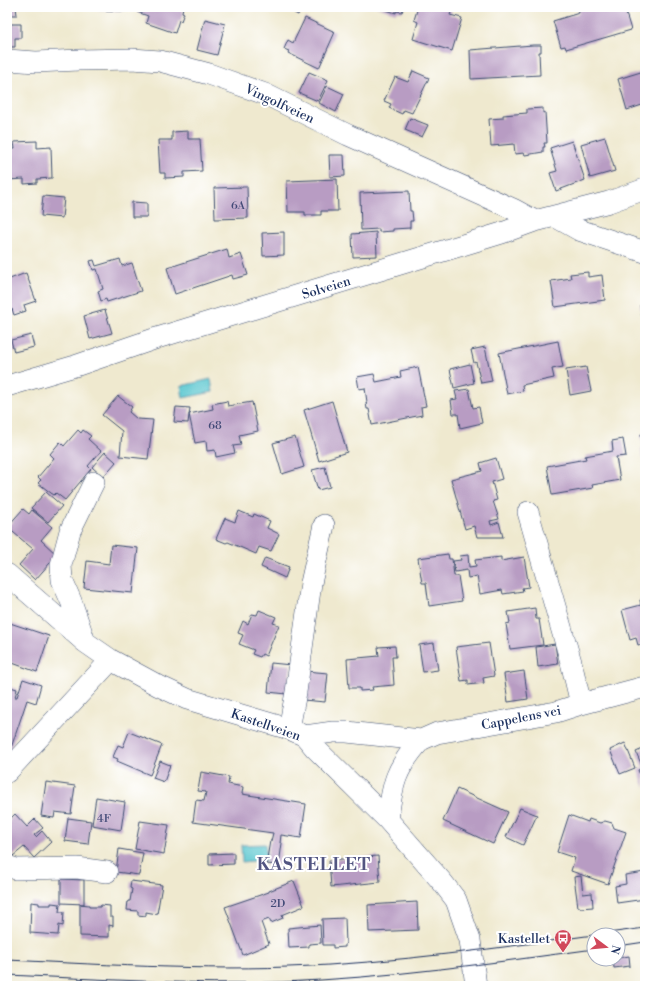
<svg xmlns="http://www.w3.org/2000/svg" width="652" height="993" viewBox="0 0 652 993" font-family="'Libre Bodoni',serif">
<rect width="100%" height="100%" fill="#fff"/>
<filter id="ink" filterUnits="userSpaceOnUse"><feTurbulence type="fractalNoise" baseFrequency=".025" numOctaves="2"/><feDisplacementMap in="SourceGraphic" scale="8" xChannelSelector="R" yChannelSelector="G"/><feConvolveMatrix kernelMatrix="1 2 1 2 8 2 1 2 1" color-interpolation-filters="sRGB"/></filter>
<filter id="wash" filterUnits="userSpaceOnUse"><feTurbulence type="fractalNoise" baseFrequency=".012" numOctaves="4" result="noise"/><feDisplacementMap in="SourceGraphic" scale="16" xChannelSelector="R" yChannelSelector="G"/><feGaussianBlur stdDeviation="0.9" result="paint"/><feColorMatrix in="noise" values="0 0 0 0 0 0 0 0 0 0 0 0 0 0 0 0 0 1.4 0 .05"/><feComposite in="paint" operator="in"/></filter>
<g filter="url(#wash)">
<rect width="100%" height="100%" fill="#efe9cf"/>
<path fill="#59c6cf" stroke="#3a7a96" d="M211,379L213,392L183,398L181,386Z
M265,844L267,860L242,862L241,845Z"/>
<g id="blocks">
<path fill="#b89cc3" d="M7,7H16L17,15H7Z
M98,7H125V11L98,10Z
M139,7H183L182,12L184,13L181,21L179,20L175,33L146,23L148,16L137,12Z
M290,7H303L302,9L301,8L298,15L289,10Z
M376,7H404L402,12L396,11V13Z
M418,7H440L452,10L450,15L462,18L452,51L413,39L418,22L414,20Z
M578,7H606V9L611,7H624L631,30L566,49L565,46L561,47L553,21L579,13Z
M305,18L335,32L319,68L288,53L289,51L284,49L288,40L293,43Z
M205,19L225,24L217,55L197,50Z
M7,24H21V38H15V47H7Z
M533,45H541V52H539L540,75L471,79L470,50Z
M645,66V104L627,110L618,79L644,71L643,67Z
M413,71L429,78L412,113L404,110L402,114L389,108L391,104L384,101L395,77L408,82Z
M309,72L328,80L318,101L299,93Z
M327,86L344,94L336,112L319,103Z
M543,108V113L545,112L547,143H544L545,147H543V152L525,155L524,153L515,154L514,144L491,146L489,119L503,118V115L527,113V109Z
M410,118L428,125L422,137L405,130Z
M188,131V139H200L202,171L184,172V177L165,178V173H160L158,140H172V132Z
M605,137L615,171L590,178L581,144Z
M37,141V148L51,147L52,178L37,179V183L24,184V179L7,180V149H15L14,142Z
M572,141L585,180L556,191L550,173L557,171L550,148Z
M329,155H344L345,176L330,177Z
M337,179L338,211H321V215H305V212H288L287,181Z
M247,187L248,218L215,219L214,188Z
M409,191L410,211H412L413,221H410V228L393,229V231L379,232V229L361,230L360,193Z
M43,196L64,198L62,218L41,216Z
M132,202L147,203V217H132Z
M284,232V255L263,256L262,233Z
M376,232L377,256L353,257L352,234Z
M227,249L229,258L241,254L248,275L233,279L232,275L175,294L167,268Z
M120,259L122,266L132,263L141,291L107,302L106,299L101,301L98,291L103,289L97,269L93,270L90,261L94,260L96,266Z
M588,272V277L602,275L605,300L555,307L551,281L571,278L570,274Z
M26,273L36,301L24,305L26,311L14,315L12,309L7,311V280Z
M645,304V335H644L640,305Z
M105,310L112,333L90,339L84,316Z
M31,335L34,347L14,352L11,340Z
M558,341L563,367L552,369L554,378L522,385L523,391L507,394L499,353Z
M485,347L492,381L481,383L476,362L474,363L471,350Z
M470,364L474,383L454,388L450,369Z
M418,367L426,406L421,407L422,415L372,425L369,409H367L366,403L367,402L365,388L359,389L357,377L374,374L376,382L401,377L400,371Z
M586,367L591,391L570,395L566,370Z
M469,389L473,408L479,407L482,423L460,428L458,414H453L451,400L457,399L455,391Z
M118,396L132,407L129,412L137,419L153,420L148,459L120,456L122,431L102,415Z
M227,401L228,406L252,402L258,431L239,435L241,445L233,446L235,453L216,457L215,450L207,451L206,441L195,443L189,414L213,409L212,404Z
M332,401L347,452L319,461L304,410Z
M176,407L190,408L188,423L174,422Z
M78,430L81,433L83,430L91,436L88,439L101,451L88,466L91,469L65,500L56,493L54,495L51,493L38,483L41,480L38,477L54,458L50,454L60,442L64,446Z
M641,434H645V459H642L641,448H643Z
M295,437L304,467L282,474L273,443Z
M623,439L626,456L616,457L620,480L592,485L593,488L552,495L547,466L586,459L585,456L613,451L612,441Z
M105,452L116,462L103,477L92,467Z
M496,458L502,479L492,482L497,500L493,501L499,519L490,521L491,525L499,522L503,537H477L474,526L465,529L451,479L482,471L480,463Z
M325,467L330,487L318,490L312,470Z
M46,492L62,506L48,522L31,508Z
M23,509L29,514L32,510L52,527L41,540L57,555L35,580L19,565L33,549L7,527Z
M239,511L253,517L254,514L270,521L267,528L279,534L271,551L259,547L256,554L228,542L226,543L216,539L225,518L235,522Z
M111,545L138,548L133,593L84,588L87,561L109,564Z
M448,554L449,559H452L454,576H458L462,601L429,606L426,583H422L418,558Z
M468,555L469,567L476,566L475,560L501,557V561L524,557L529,587L522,588L523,591L503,594L502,590L480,594L477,576L468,578L467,570L455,572L453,561L461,560L460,556Z
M265,558L289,567L285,578L261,567Z
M645,599V643L638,645L636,638L630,640L622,610L641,605L640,600Z
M535,608L536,619H539L543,645L510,649L506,624L510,623L508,612Z
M259,610L276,617L273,623L279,625L266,656L262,654L260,657L252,654L254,650L239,644L243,635L238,633L243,621L248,624L252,614L257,615Z
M7,622L49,636L37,672L7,661Z
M434,643L438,670L423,672L419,645Z
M489,643L494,676L483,678L484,683L468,685V680L461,681L456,647Z
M555,644L558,664L538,667L536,647Z
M395,646L396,657H392L394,685L372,687L373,690L360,691V688H349L347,659L379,656L378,647Z
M271,663L291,665L287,694L268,692Z
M305,671L328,673L325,702L303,700Z
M524,671L528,699L508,702L504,674Z
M23,679L41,685L36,703L27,700L9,754L7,753V686L17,689L15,697H17Z
M129,732L162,745L150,775L117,761L118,759L113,757L118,745L123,747Z
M625,743L635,768L620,774L610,750Z
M645,748V788L638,770L643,768L636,752Z
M160,761L170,765L164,782L153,778Z
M201,772L229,777L228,784L243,787L242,794L306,804L301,838L281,835L280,843H282L279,865L266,864L270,841H271L273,833L193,822L196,800L204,801L206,792L198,791Z
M46,782L75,786L71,814L55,812L54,818L41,816Z
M457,789L508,812L493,844L443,821Z
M96,797L125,802L121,830L92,825Z
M520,808L537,815L523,845L506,837Z
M15,814L27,827L35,819L43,828L34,835L36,837L42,831L51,842L34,858L24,847L13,856L7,849V823L10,821L9,820Z
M569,815L588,822L589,819L600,823L605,821L612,823L614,828L626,832L608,884L571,871L575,858L557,852Z
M68,818L91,821L88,844L65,841Z
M140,821L169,825L164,854L135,849Z
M119,849L143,853L139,875L116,872Z
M234,853V864L209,865V854Z
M378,856L380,882L331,887L329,860Z
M645,872V899L617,903L615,886L626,884L625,875Z
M581,876L583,894L592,893L593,907L580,908V907H578L574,877Z
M61,879L84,880V904L61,903Z
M131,881L162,885L157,914L146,912V916L138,915V911L127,910L128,901H130L132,889L130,888Z
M294,881L304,906L282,915L283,918L271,923L269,919L261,922L269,944L243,955L225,907L269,892V891Z
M31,902L39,903V905H51V903L60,904L59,912H64L63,926L59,925L58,935L30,933Z
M417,902L418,930L369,932L368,905Z
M80,904L89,905V907H100L101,905L110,906V917H113V926L109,925V937L80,936Z
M345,918L346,944H345V947L333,948V945H323L322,919Z
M320,925L321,943L309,944V947L289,948L288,928Z
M629,956L630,966L614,968L613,959Z"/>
</g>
</g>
<g filter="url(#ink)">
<use href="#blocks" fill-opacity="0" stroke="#3b4b6f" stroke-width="1"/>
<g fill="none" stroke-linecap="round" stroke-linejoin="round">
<g stroke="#3b4b6f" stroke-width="22">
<path id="minor" d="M7,60L36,62L79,60L132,59L160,61L209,74L265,94L348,135L513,209L535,221
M554,216L579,230L645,252
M7,386L75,366L157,338L502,233L535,221L609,202L645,189
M528,512L571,662L581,704
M7,574L85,642L111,660L159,686L187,699L289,729L305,736L315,748L388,820L443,883L456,900L470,940L476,986
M85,642L71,601L62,580L61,565L70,531L94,482
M289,729L296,692L311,583L324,525
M305,736L333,732H347L421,740L437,733L556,712L581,704L645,687
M7,772L111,660
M388,820C392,783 396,768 421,740
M7,866L16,869L77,868L107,872"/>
</g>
<use href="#minor" stroke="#fff" stroke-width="21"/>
<path stroke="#1b2f5e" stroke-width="1" d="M618,946L645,942
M7,960C114,965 222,972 329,965C435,958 540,942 645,928
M7,975C99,979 190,985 282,982C386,978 491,963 594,949"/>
</g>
</g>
<defs>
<g id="bus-pin" transform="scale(0.9)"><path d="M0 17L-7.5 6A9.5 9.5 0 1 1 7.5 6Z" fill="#d1495b" stroke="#fff"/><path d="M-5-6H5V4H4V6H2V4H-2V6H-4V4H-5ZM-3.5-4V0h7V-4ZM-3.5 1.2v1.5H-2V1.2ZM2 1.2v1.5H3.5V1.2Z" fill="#fff"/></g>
</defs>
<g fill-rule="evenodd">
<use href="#bus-pin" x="563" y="938"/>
</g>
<g text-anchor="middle" stroke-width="4" stroke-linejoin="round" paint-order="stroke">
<g font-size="11" fill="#424a77">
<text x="238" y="209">6A</text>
<text x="215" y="429">68</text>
<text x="104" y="822">4F</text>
<text x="278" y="907">2D</text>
</g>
<g font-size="13" fill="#1b2f5e" stroke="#fff">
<text transform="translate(280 103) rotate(25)" y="5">Vingolfveien</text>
<text transform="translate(326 287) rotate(-17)" y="5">Solveien</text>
<text transform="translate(521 717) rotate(-11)" y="5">Cappelens vei</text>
<text transform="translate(266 724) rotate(19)" y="5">Kastellveien</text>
</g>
<g font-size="13" fill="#1b2f5e" stroke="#fff" text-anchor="end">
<text x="550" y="943">Kastellet</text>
</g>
<g font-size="17" font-weight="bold" letter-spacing="1" fill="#525581" stroke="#fff">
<text x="314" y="870">KASTELLET</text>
</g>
</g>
<rect width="652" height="993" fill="none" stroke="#fff" stroke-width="24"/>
<g transform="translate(606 947) rotate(106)"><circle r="19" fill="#ffffff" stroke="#a4acbf"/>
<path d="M0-3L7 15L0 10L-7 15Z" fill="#d1495b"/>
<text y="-6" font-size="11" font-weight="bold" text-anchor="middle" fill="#1b2f5e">N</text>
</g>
</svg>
